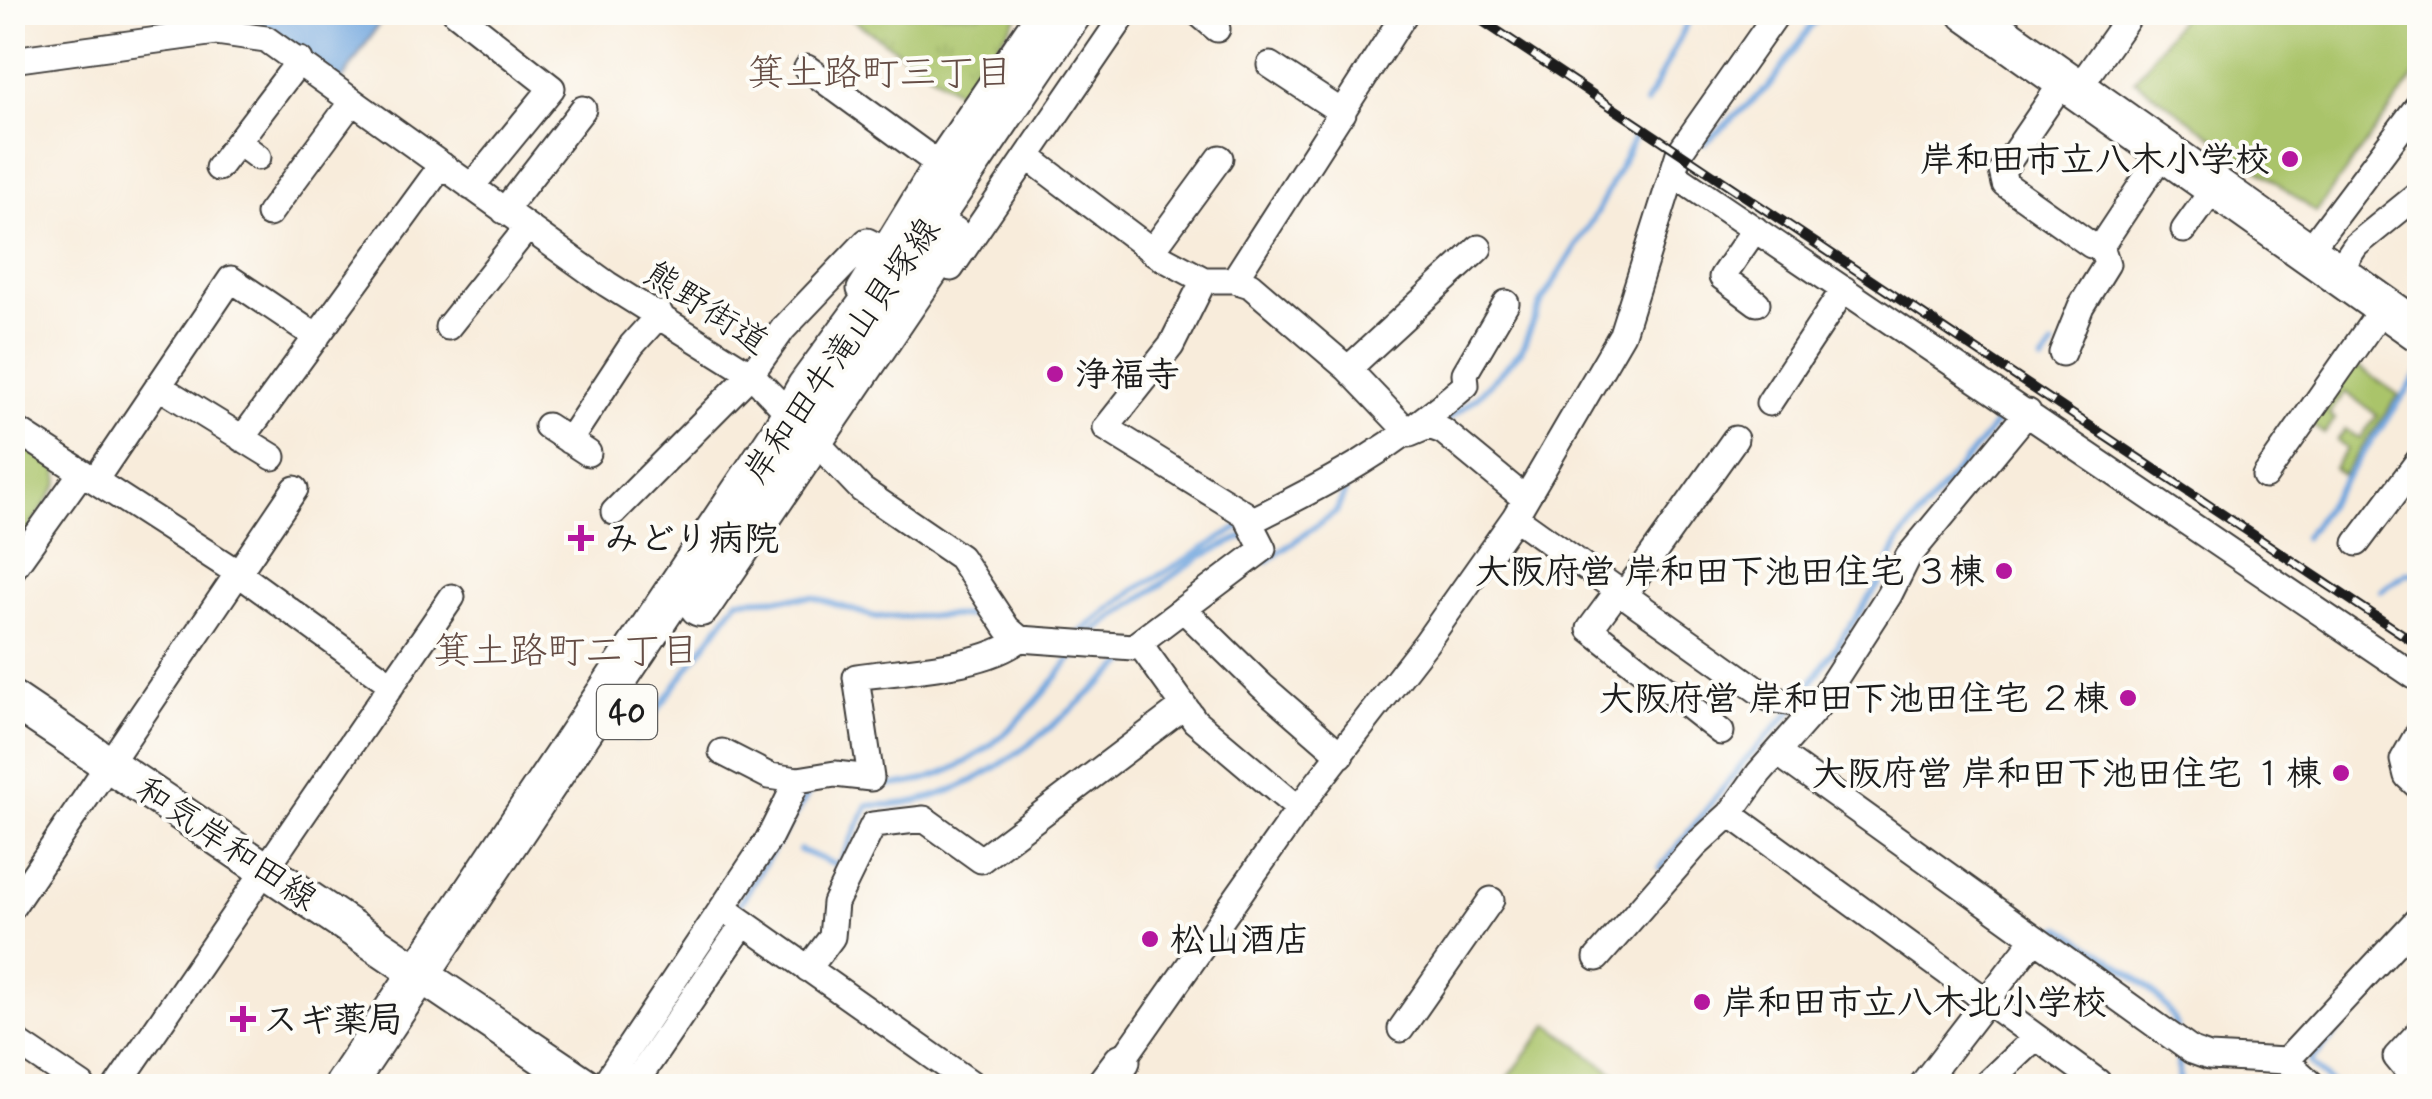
<svg xmlns="http://www.w3.org/2000/svg" width="2432" height="1099" viewBox="0 0 2432 1099" font-family="Mynerve,'Klee One',sans-serif">
<defs>
<pattern id="grass-tufts" width="24" height="20" patternUnits="userSpaceOnUse" patternTransform="scale(2.5)"><rect width="24" height="20" fill="#aac46b"/><path d="M3 7l-1-3M5 7V3M7 7l1-3M15 17l-1-3M17 17v-4M19 17l1-3" fill="none" stroke="#92a85c"/></pattern>
</defs>
<rect width="100%" height="100%" fill="#fdfcf7"/>
<filter id="ink" filterUnits="userSpaceOnUse"><feTurbulence type="fractalNoise" baseFrequency=".01" numOctaves="2"/><feDisplacementMap in="SourceGraphic" scale="20" xChannelSelector="R" yChannelSelector="G"/><feConvolveMatrix kernelMatrix="1 2 1 2 8 2 1 2 1" color-interpolation-filters="sRGB"/></filter>
<filter id="wash" filterUnits="userSpaceOnUse"><feTurbulence type="fractalNoise" baseFrequency=".0048" numOctaves="4" result="noise"/><feDisplacementMap in="SourceGraphic" scale="40" xChannelSelector="R" yChannelSelector="G"/><feGaussianBlur stdDeviation="2.25" result="paint"/><feColorMatrix in="noise" values="0 0 0 0 0 0 0 0 0 0 0 0 0 0 0 0 0 1.4 0 .05"/><feComposite in="paint" operator="in"/></filter>
<g filter="url(#wash)">
<rect width="100%" height="100%" fill="#f8ecdb"/>
<path fill="url(#grass-tufts)" stroke="#637044" stroke-width="2.5" d="M843,13H1020L963,96Z"/>
<path fill="#aac46b" stroke="#637044" stroke-width="2.5" d="M2179,13H2419V70L2316,212L2135,80L2182,16Z
M2351,362L2399,395L2343,475L2334,468L2347,449L2337,441L2345,429L2360,439L2377,415L2345,392L2329,414L2335,419L2324,434L2308,422Z
M13,438L57,468L59,483L13,553Z
M1549,1024L1630,1086H1520L1508,1078Z"/>
<path fill="#71a6de" stroke="#46617d" stroke-width="2.5" d="M157,12L386,13L341,82C293,37 226,17 161,27L156,24Z"/>
<g fill="none" stroke-linecap="round" stroke-linejoin="round">
<path stroke="#71a6de" stroke-width="6" d="M1646,104L1693,12
M1705,143L1770,85L1821,12
M2042,362L2053,347
M1444,422L1477,397L1521,351L1542,301L1598,211L1635,136
M2304,538L2420,372
M1267,561L1336,512L1345,492L1342,486
M2381,590L2407,573L2420,574
M1078,634L1133,591L1243,525
M1089,635L1200,557L1247,535
M1800,699L1879,584L1899,541L2002,416
M636,739L738,600L812,597L875,617L991,615
M873,785C965,791 1030,715 1078,649
M800,850L838,866L868,805C977,811 1057,718 1135,655
M1660,868L1743,763L1793,709
M735,911L813,786
M2047,932L2061,927C2093,949 2170,991 2177,1030
M708,953L728,921
M2178,1053L2180,1086
M1130,1073L1150,1086
M2334,1086L2310,1062L2420,939"/>
</g>
</g>
<g filter="url(#ink)">
<g fill="none" stroke-linecap="round" stroke-linejoin="round">
<g stroke="#3d3b39" stroke-width="29">
<path id="street" d="M455,12L552,88L471,187
M1197,12L1217,29
M12,60L216,32L266,39L607,284L751,374L862,490L960,557L1007,628L1020,639L1133,647L1263,549L1245,514L1106,428L1171,346L1204,280H1234L1406,12
M1270,65L1343,113
M807,68L937,163
M2064,80L2002,171L2005,184L2091,245L2101,246
M2077,90L2132,12
M238,142L258,157
M1028,157L1159,256L1204,280
M218,168L300,60
M1673,174L2420,680
M504,211L583,109
M269,214L351,103
M1755,229L1722,277L1757,303
M2184,230L2215,187
M2101,246L2164,151
M1152,251L1220,158
M2308,252L2420,103
M951,268L1126,12
M2337,273L2356,245L2420,193
M1234,280L1250,285L1348,369L1410,434L1429,426L1443,431L1523,497
M860,289L937,163L1040,12
M448,327L527,228
M2062,353L2081,306L2107,264L2101,246
M1348,369L1479,248
M158,386L273,457
M1769,403L1844,289
M547,426L588,453
M12,427L238,573L391,684
M242,439L442,165
M569,441L632,345L660,314
M2265,476L2384,306
M95,480L231,279L317,337
M614,512L751,374L783,329L867,241L883,249
M1515,517L1770,699L1817,707
M1249,522C1334,480 1394,448 1466,385L1465,373L1506,303
M2357,543L2420,459
M12,570L82,472
M1618,591L1590,629L1721,732
M1624,595L1735,439
M1183,609L1262,686L1341,755
M1139,643L1195,721L1299,809
M2420,730L2403,760L2407,776L2420,788
M1779,754L2192,1051L2209,1057L2286,1061L2314,1086
M798,780L835,774L871,778L856,677C902,670 984,668 1020,639
M1730,814L2098,1082
M12,907L295,489
M724,909L975,1086
M1597,958L1695,846L1730,814L1759,773L1817,707L1889,595L1908,557L2028,412
M808,969L832,937L835,903L873,825L924,819L981,860L1183,707
M1401,1029L1491,900
M2420,1031L2396,1057L2420,1086
M12,1039L82,1086
M1122,1061L1313,789L1426,643L1515,517L1622,334L1679,153L1778,12
M2286,1061L2420,917
M117,1086L452,597
M603,1086L768,840L798,780L769,776L722,752
M633,1086L744,923
M1921,1086L2035,938
M1984,1086L2036,1037"/>
</g>
<g stroke="#3d3b39" stroke-width="39">
<path id="secondary" d="M12,699L586,1086
M1103,1086L1122,1061"/>
</g>
<g stroke="#3d3b39" stroke-width="44">
<path id="primary" d="M1968,12L2420,332
M700,606L951,236
M344,1086L780,435L807,388L931,220L1072,12"/>
</g>
<use href="#street" stroke="#fff" stroke-width="25"/>
<use href="#secondary" stroke="#fff" stroke-width="35"/>
<use href="#primary" stroke="#fff" stroke-width="40"/>
<g stroke="#1c1c1c" stroke-width="10">
<path id="rail" d="M1469,12L2420,646"/>
</g>
<use href="#rail" stroke="#fdfcf7" stroke-width="6" stroke-dasharray="19" stroke-linecap="butt"/>
</g>
</g>
<g fill="#b5179e" stroke="#fdfcf7" stroke-width="4">
<circle cx="2290" cy="159" r="10"/>
<circle cx="1055" cy="374" r="10"/>
<path d="M576 523h10v10h10v10h-10v10h-10v-10h-10v-10h10z"/>
<circle cx="2004" cy="571" r="10"/>
<circle cx="2128" cy="698" r="10"/>
<circle cx="2341" cy="773" r="10"/>
<circle cx="1150" cy="939" r="10"/>
<circle cx="1702" cy="1002" r="10"/>
<path d="M238 1004h10v10h10v10h-10v10h-10v-10h-10v-10h10z"/>
</g>
<g text-anchor="middle" stroke-width="8" stroke-linejoin="round" paint-order="stroke">
<rect fill="#fdfcf7" stroke="#605f5e" stroke-width="2.5" x="597" y="685" width="60" height="54" rx="8"/>
<g font-size="32" font-weight="bold" fill="#1c1c1c">
<text x="627" y="723">40</text>
</g>
<g font-size="35" font-weight="bold" fill="#1c1c1c" stroke="#fdfcf7" text-anchor="start">
<text x="2270" y="171" text-anchor="end">岸和田市立八木小学校</text>
<text x="1075" y="386">浄福寺</text>
<text x="604" y="550">みどり病院</text>
<text x="1984" y="583" text-anchor="end">大阪府営 岸和田下池田住宅 ３棟</text>
<text x="2108" y="710" text-anchor="end">大阪府営 岸和田下池田住宅 ２棟</text>
<text x="2321" y="785" text-anchor="end">大阪府営 岸和田下池田住宅 １棟</text>
<text x="1170" y="951">松山酒店</text>
<text x="1722" y="1014">岸和田市立八木北小学校</text>
<text x="263" y="1031">スギ薬局</text>
</g>
<g font-size="35" fill="#1c1c1c" stroke="#fdfcf7">
<text transform="translate(707 307) rotate(33)" y="12">熊野街道</text>
<text transform="translate(841 350) rotate(-55)" y="12">岸和田牛滝山貝塚線</text>
<text transform="translate(227 843) rotate(34)" y="12">和気岸和田線</text>
</g>
<g font-size="38" fill="#654d45" stroke="#fdfcf7">
<text x="880" y="85">箕土路町三丁目</text>
<text x="566" y="663">箕土路町二丁目</text>
</g>
</g>
<rect width="2432" height="1099" fill="none" stroke="#fdfcf7" stroke-width="50"/>
</svg>
